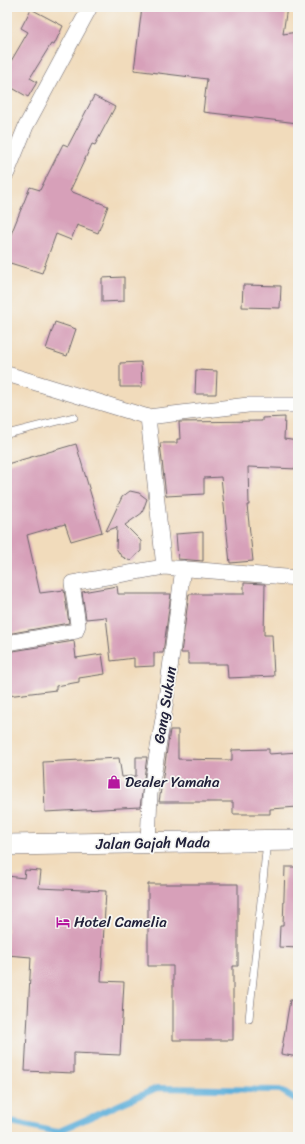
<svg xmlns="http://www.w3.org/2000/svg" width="305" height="1144" viewBox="0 0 305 1144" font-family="Sriracha,sans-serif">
<rect width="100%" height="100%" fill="#f6f6f2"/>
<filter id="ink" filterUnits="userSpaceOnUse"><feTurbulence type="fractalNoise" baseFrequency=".025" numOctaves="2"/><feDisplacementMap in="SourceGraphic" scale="8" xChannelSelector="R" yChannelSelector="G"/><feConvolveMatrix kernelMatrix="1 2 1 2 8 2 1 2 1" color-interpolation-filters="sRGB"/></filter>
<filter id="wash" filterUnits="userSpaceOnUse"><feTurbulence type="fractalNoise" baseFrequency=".012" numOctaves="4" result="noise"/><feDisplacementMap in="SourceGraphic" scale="16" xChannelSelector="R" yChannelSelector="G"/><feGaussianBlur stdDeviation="0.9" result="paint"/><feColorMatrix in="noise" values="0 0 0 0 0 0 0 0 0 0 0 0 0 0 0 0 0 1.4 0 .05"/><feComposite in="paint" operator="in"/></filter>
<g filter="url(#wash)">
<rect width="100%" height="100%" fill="#f1dbbb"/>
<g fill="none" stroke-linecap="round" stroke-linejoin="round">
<path stroke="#61b1db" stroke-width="6" d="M7,1121L57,1132L157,1088L280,1090L298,1101"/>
</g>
<g id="blocks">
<path fill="#d7a0b9" d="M142,7H287L283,34L298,32V123L203,112L207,79L134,70Z
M31,9L63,26L54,45L51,44L30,78L37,82L28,97L7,85V68L28,32L21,28Z
M94,96L115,107L95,145L92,144L70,191L108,206L98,233L77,225L71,240L56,234L42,273L7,262V244L30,187L40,190L63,144L68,146Z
M124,277V301L102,302V278Z
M243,285L281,286L280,308L242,307Z
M55,322L76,329L67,356L46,349Z
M141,362L142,387H120V363Z
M196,370L217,371L216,394H195Z
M285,417L284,439L298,441V469L248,467L249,505H247L253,561L230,563L221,477L204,478V494L166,496L160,443H177V439H180L179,422L262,421V418Z
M76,444L102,532L71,541L65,524L27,535L40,593L64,590L69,623L7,634V464Z
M130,491L139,493L147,499L142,513L125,525L141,541V551L130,561L121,556L116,548L117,527L106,531L122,497Z
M203,532V561L178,559L176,534Z
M244,583L265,584L264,635H272L274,676L228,678L227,664H188V653H181L189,594H244Z
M117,586L118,594H171L163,653H154V666L134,667V658L111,661L106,617L86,619L82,592Z
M74,641L76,658L102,654L105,674L79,678V682L56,686V690L7,696V652Z
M170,730H178V759L232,760V750L269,749V754L298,752V807L270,809V814H233V802H159Z
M136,757H147L140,807L45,812L43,762L119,758L122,777L136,776Z
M285,867H298V948L279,947L280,926H283Z
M25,870L41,871L39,888L106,891L101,981L124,982L120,1055L74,1053V1073L25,1071L31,957L7,955V876L24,878Z
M148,884H238V966H233V1040H173V966H148Z
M290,1000L298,1001V1057L281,1054Z"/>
</g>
</g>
<g filter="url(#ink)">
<use href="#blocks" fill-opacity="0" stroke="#6a6368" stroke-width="1"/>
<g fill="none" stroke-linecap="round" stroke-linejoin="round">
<g stroke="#6a6368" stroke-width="8">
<path id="service" d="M7,434L74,417
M249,1019L267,841"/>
</g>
<g stroke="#6a6368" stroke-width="16">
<path id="minor" d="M7,173L26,126L90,7
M7,374L148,417L248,405H298
M148,417L164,567L298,578
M7,643L76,631L78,625L72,583L164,567
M148,843L150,794L165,707L183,568"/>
</g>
<g stroke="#6a6368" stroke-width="22">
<path id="secondary" d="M7,845L298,840"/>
</g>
<use href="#service" stroke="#fff" stroke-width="7"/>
<use href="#minor" stroke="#fff" stroke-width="15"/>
<use href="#secondary" stroke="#fff" stroke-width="21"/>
</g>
</g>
<defs>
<g id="shop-bare" transform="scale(1.08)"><path d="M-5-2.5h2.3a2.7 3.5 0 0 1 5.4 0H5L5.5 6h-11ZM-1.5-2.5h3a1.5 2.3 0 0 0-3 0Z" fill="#b5179e" stroke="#f6f6f2" stroke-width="2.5" paint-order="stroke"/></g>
<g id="hotel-bare" transform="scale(1.08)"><path d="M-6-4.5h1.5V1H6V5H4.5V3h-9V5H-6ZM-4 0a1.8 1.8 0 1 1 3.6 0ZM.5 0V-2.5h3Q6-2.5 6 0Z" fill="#b5179e" stroke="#f6f6f2" stroke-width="2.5" paint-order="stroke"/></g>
</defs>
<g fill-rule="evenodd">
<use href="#shop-bare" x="114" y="782"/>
<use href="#hotel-bare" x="63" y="922"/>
</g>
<g text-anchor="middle" stroke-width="3.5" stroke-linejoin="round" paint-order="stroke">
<g font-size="15" fill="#22223b" stroke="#f6f6f2">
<text transform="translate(165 705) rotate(-81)" y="5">Gang Sukun</text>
<text transform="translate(153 843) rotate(-1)" y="5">Jalan Gajah Mada</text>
</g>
<g font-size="15" fill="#22223b" stroke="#f6f6f2" text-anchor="start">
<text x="125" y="787">Dealer Yamaha</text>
<text x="74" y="927">Hotel Camelia</text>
</g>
</g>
<rect width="305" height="1144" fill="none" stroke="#f6f6f2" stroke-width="24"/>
</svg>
